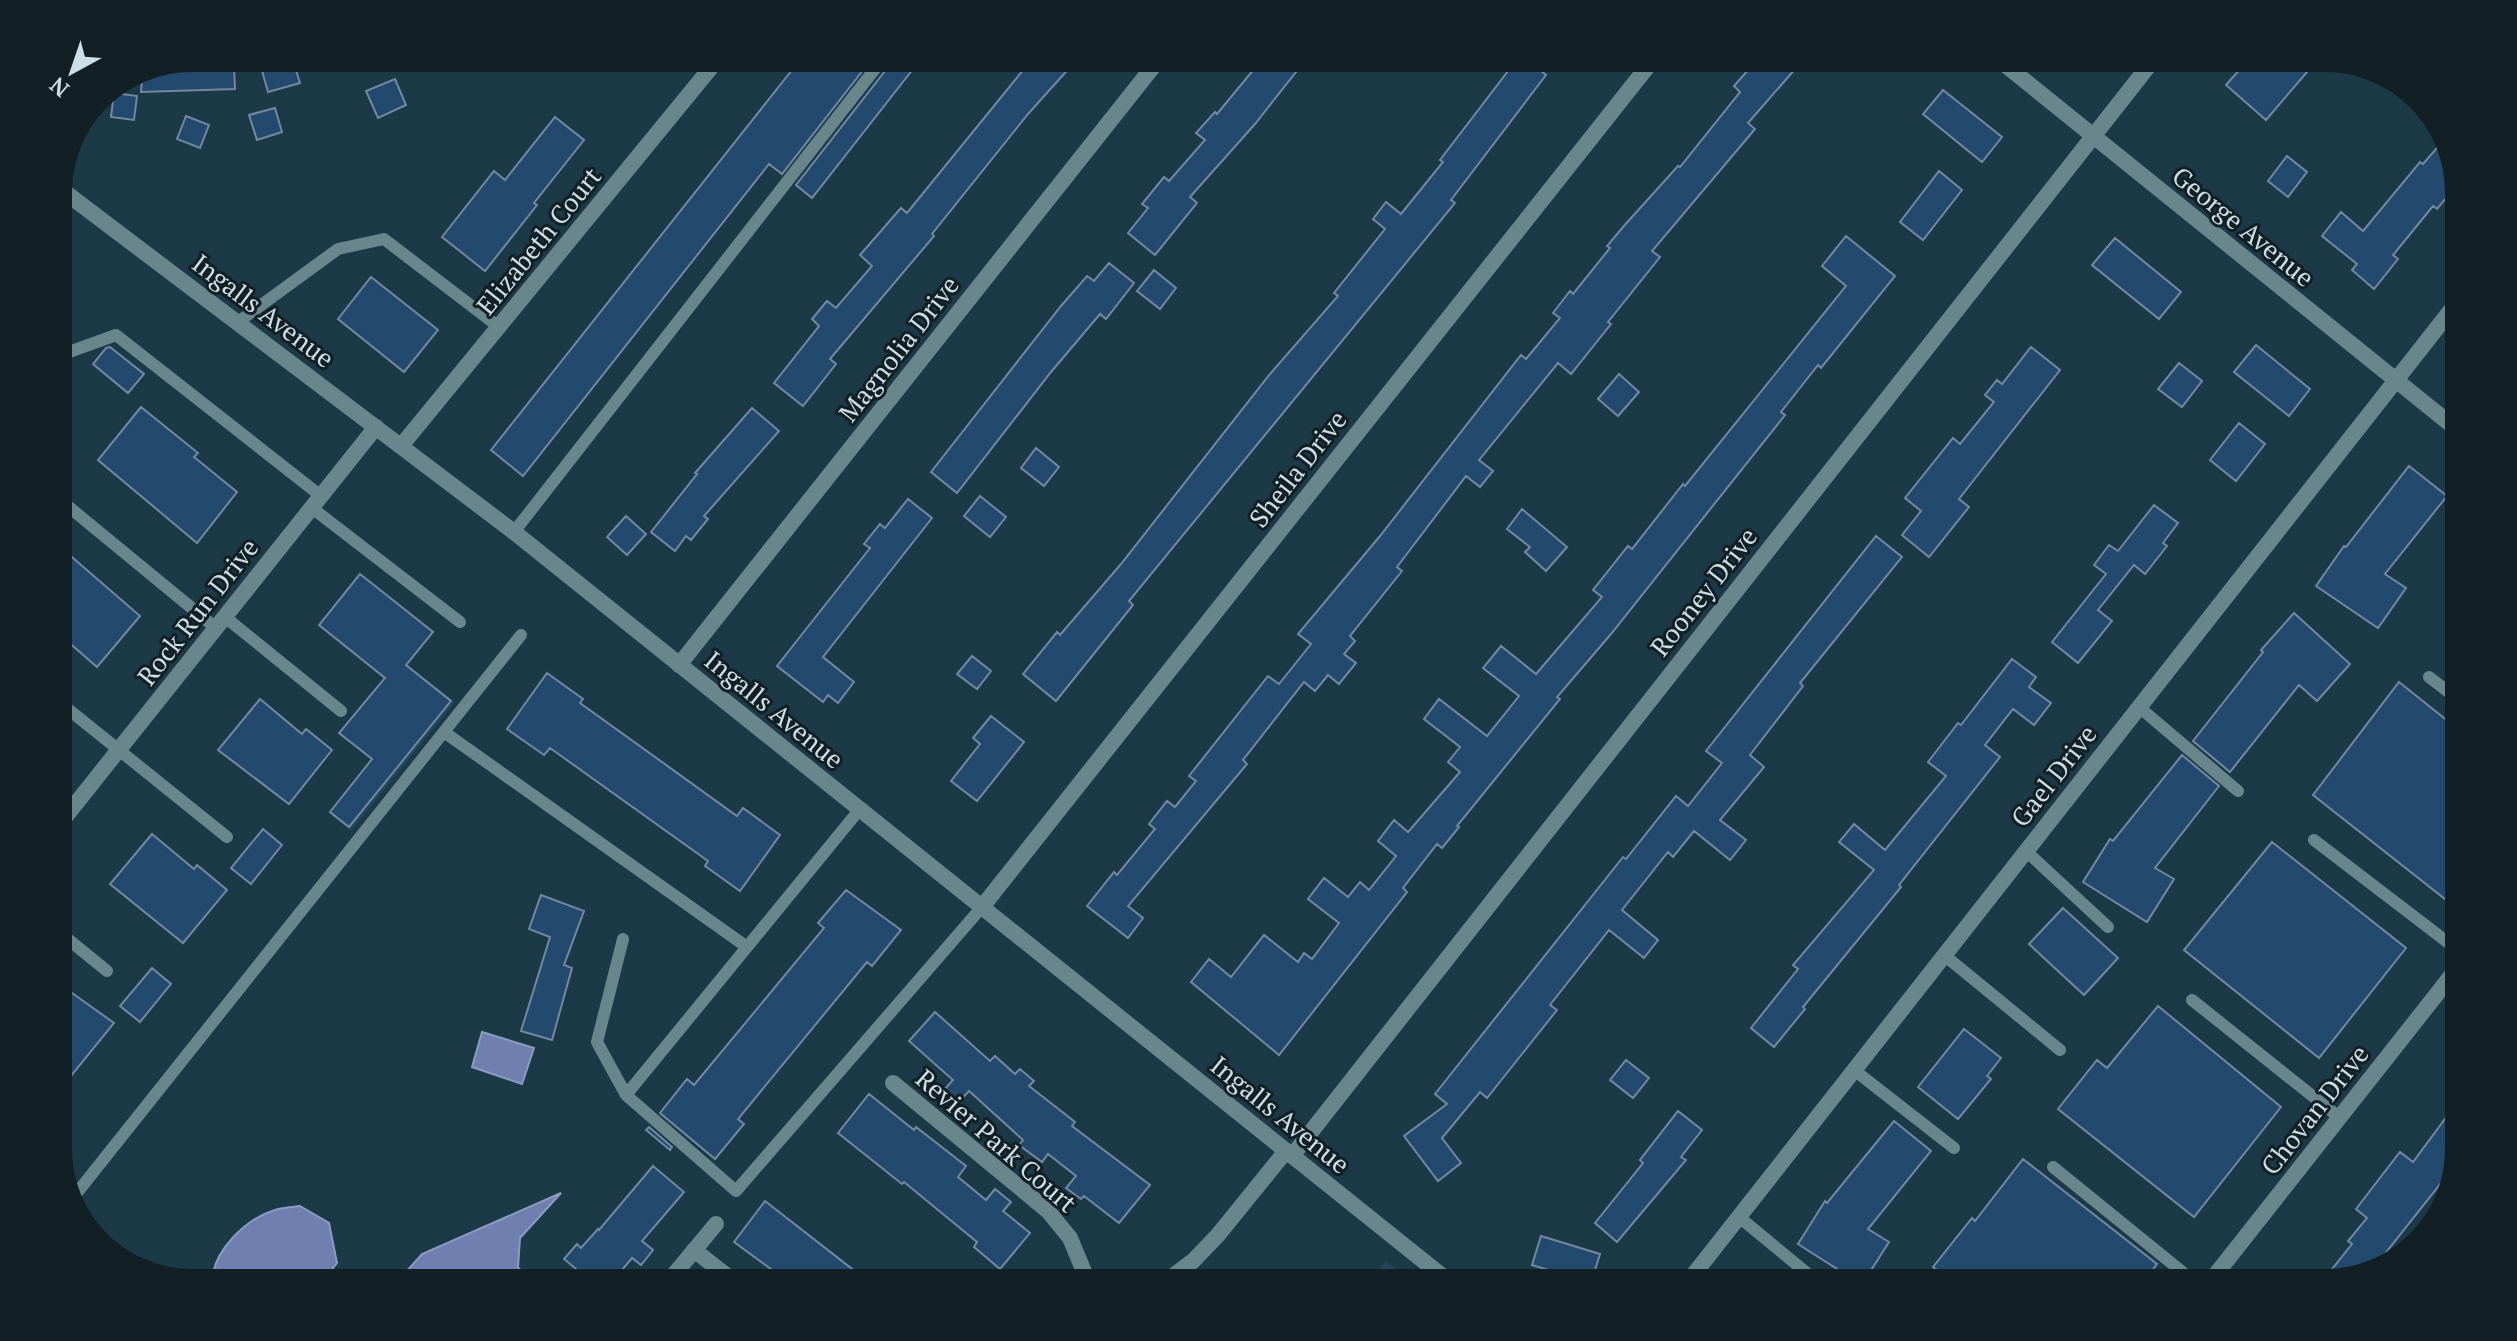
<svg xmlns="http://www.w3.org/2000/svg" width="2517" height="1341" viewBox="0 0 2517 1341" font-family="'PT Serif',serif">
<rect width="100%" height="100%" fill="#1c3948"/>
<path fill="#204658" d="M436,687L455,702L351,831L332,816Z
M1386,1261L1414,1283H1368Z"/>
<path fill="#6f7fb0" stroke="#8b9cc0" stroke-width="2" d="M482,1032L534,1048L522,1084L472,1067Z
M561,1193L520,1238L518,1267L530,1283H396L422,1254Z
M300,1206L329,1223L337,1263L321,1283H212C212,1252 245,1219 275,1210C283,1207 292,1207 300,1206Z"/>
<path fill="#24496f" stroke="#7388a0" stroke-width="2" d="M2263,58H2291L2307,72L2266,120L2226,85L2249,59L2256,65Z
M1803,60L1748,123L1755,129L1652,251L1660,257L1608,322L1611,324L1571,374L1558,363L1479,460L1493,471L1480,487L1466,476L1397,567L1402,571L1350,636L1355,641L1344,654L1356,663L1339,684L1328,675L1315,691L1304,682L1243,760L1247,764L1128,906L1143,918L1128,938L1087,906L1114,872L1117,875L1155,829L1149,824L1167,801L1175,807L1196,781L1189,776L1268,676L1279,684L1311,644L1298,634L1380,536L1521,355L1526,359L1560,318L1553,313L1570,291L1573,294L1610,248L1607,246L1623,227L1678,166L1680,167L1740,92L1734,86L1756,61Z
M1515,62H1530L1546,75L1451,200L1455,203L1129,601L1133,605L1056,701L1023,674L1057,632L1060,635L1121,564L1270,374L1338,296L1334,293L1385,229L1373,219L1386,202L1401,214L1443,162L1440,160Z
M1259,63H1284L1296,72L1255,124L1190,197L1197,203L1155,255L1128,233L1148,208L1142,204L1164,177L1169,181L1205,140L1196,133L1215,112L1217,114Z
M917,64L812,198L796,185L885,71L887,65Z
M1028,64H1073L1028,114L932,234L934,236L830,359L836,364L803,406L774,383L819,326L812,319L827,301L836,308L872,266L860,255L901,208L907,213Z
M796,65H867L782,174L769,164L523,476L491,450Z
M261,67H295L300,83L268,92Z
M143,68H234L235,89L141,92Z
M395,79L406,105L378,118L366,91Z
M1943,90L2002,137L1982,162L1923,114Z
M114,93L137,96L134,120L111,117Z
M275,108L282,132L257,140L249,115Z
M186,116L209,125L200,148L177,139Z
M555,117L584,140L534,203L537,205L485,271L442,237L494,171L505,180Z
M2444,140L2459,183L2437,209L2433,206L2393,255L2398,259L2374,289L2352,270L2357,264L2322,236L2341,212L2363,231L2420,162L2423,164Z
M2287,156L2307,172L2288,197L2268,181Z
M1939,171L1962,190L1923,240L1900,222Z
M1846,236L1895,276L1821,368L1818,365L1781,412L1785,415L1611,634L1557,697L1560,699L1457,826L1459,827L1442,848L1437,844L1403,888L1407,892L1279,1055L1191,982L1209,959L1231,977L1264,935L1298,962L1304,953L1312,959L1339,923L1308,899L1324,878L1348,897L1360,882L1369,890L1396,856L1378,841L1394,820L1408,832L1460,772L1448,762L1460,747L1424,719L1439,699L1487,736L1519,696L1483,668L1501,646L1536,674L1602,597L1593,590L1628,546L1632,549L1683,484L1685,486L1846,286L1822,266Z
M2115,238L2181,292L2159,319L2092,265Z
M1109,263L1134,283L1106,319L1100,314L1051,372L957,493L931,472L1061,306L1087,276L1094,281Z
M1154,270L1176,288L1160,309L1137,291Z
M371,277L438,330L404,372L338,319Z
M2256,345L2310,389L2289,416L2234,372Z
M110,347L144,374L128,393L93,364L106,348Z
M2031,347L2060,370L1959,499L1969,507L1929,557L1902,535L1921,511L1905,498L1953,438L1960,444L1994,402L1985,395L1997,380L2002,384Z
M2179,363L2202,381L2182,407L2158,389Z
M1619,374L1639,392L1618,416L1598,399Z
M141,407L198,453L194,457L237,492L197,543L98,460Z
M752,408L779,431L704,516L708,519L691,540L686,536L675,551L651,532L697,474L695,473Z
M2239,423L2265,444L2236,481L2210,460Z
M1036,448L1059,467L1044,486L1021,468Z
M2409,466L2447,496L2385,574L2406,588L2378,628L2316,586L2344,546L2346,547Z
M980,496L1006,517L990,537L964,516Z
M908,499L932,518L823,657L854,682L838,703L828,695L823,702L777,666L870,548L864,544L880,524L885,528Z
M2154,505L2178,523L2163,543L2167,546L2145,574L2134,565L2098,610L2112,621L2078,663L2052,642L2106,574L2094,565L2109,545L2118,551Z
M1522,509L1567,547L1546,571L1525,552L1530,547L1507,529Z
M626,516L646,534L627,555L607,537Z
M1876,536L1902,557L1800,683L1803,686L1750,755L1764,767L1720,820L1746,840L1730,860L1694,831L1673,857L1668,852L1622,910L1658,940L1644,958L1609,930L1550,1005L1557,1010L1495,1088L1487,1098L1480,1092L1442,1138L1461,1163L1438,1181L1404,1136L1447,1104L1435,1094L1623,857L1626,859L1676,796L1688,806L1722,763L1706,751Z
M58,545L140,616L97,667L58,633Z
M360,574L433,632L406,665L451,701L349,827L330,812L372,759L339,733L385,678L319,625Z
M2294,613L2350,664L2317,701L2299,685L2230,772L2193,741L2263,652L2261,650Z
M972,656L991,671L977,689L957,674Z
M2012,659L2036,677L2029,687L2051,703L2034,725L2013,709L1985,745L2000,757L1899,885L1901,887L1803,1007L1805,1009L1774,1047L1751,1028L1798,969L1793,965L1874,870L1839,842L1854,824L1885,850L1946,776L1928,762L1958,723L1961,725Z
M547,673L583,699L580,703L737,816L743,808L780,835L740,891L705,866L708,861L550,748L544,755L507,729Z
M2399,682L2459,730V881L2445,899L2313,795Z
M260,699L302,734L306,729L332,750L289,804L218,750Z
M991,716L1024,742L977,801L951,781L980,744L973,738Z
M2182,755L2219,786L2155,868L2174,879L2147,922L2083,882L2110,839L2113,841Z
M263,829L282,845L251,884L231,868Z
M152,834L194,869L197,865L227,890L183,943L110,884Z
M2272,842L2406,948L2319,1058L2184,950Z
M846,890L901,930L872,966L867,962L738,1119L744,1124L715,1159L660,1113L687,1079L694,1085L824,928L818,923Z
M541,895L584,911L564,965L572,968L552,1040L521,1031L550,937L529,929Z
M2063,908L2118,958L2084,995L2029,944Z
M152,968L171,984L140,1022L120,1006Z
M58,983L114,1023L58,1092Z
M2158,1006L2281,1107L2194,1217L2058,1109L2097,1060L2107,1068Z
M935,1012L990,1061L995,1056L1015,1074L1020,1069L1034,1081L1029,1086L1075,1122L1072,1126L1150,1185L1119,1223L1084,1196L1081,1199L1066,1188L1076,1176L1048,1154L1042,1162L1019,1145L1023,1140L969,1091L959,1102L944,1090L953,1080L909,1041Z
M1964,1029L2001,1058L1987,1076L1991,1079L1958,1119L1918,1087Z
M1626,1060L1649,1078L1633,1098L1610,1080Z
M869,1094L914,1130L916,1127L966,1166L958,1177L986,1200L995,1189L1011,1202L1003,1211L1030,1233L1000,1269L974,1247L977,1242L904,1182L902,1184L838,1133Z
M2459,1100V1149L2456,1164L2372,1270L2321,1283L2352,1244L2348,1241L2367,1218L2356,1209L2400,1152L2413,1162Z
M1678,1111L1702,1130L1681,1157L1686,1160L1617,1242L1595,1223L1643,1163L1640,1160Z
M1894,1121L1931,1151L1868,1229L1889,1242L1863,1283H1859L1798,1244L1825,1201L1827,1203Z
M649,1127L672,1147L670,1150L646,1130Z
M2023,1159L2157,1264L2143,1283H1953L1933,1267L1972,1218L1975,1221Z
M653,1166L684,1192L642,1241L653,1250L641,1265L632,1258L611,1283H593L564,1259L577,1244L581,1248L598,1229L599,1230Z
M765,1201L856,1272L847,1283H790L734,1242Z
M1541,1236L1600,1254L1591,1283L1532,1265Z"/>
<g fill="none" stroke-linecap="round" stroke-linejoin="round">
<path stroke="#69868d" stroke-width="12" d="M238,322L338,249L384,239L499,327
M58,356L116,335L321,496
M58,498L216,628
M312,508L460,622
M514,532L878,65
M225,617L341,711
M2429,677L2459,700
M58,701L227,837
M2139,707L2238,791
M444,732L747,947
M860,809L626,1095L736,1191L982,907
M2314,840L2459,951
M2026,851L2108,927
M58,931L107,971
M623,939L597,1042L626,1095
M1944,955L2060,1050
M2192,1000L2340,1118
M1854,1070L1954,1148
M2053,1167L2196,1283
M72,1199L521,635
M1739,1217L1819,1283"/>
<path stroke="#69868d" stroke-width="16" d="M1998,59L2459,431
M401,446L713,65
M679,665L1156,63
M58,826L376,427
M982,907L1652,61
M893,1083L1048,1211L1070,1238L1087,1279
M1292,1156L2154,59
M694,1250L736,1283
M667,1283L716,1224
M1065,1283L1087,1279H1169L1193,1261L1218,1235L1286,1151
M2209,1283L2459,966"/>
<path stroke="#69868d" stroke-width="16" d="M58,187L514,532L1451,1283
M1687,1283L2459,300"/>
</g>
<g text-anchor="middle" stroke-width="6" stroke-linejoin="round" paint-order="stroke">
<g font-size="26" fill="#cddee7" stroke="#121f25">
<text transform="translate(2243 227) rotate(39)" y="9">George Avenue</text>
<text transform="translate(539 241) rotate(-51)" y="9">Elizabeth Court</text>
<text transform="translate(263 311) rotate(37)" y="9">Ingalls Avenue</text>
<text transform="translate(899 349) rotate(-52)" y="9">Magnolia Drive</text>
<text transform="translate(1298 469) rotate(-52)" y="9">Sheila Drive</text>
<text transform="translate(1704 592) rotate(-52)" y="9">Rooney Drive</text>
<text transform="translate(198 612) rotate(-52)" y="9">Rock Run Drive</text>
<text transform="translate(774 710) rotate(39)" y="9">Ingalls Avenue</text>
<text transform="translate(2054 776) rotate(-52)" y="9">Gael Drive</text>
<text transform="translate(2315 1110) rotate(-52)" y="9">Chovan Drive</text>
<text transform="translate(1280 1115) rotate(39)" y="9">Ingalls Avenue</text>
<text transform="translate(996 1141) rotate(41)" y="9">Revier Park Court</text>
</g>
</g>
<path d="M0 0H2517V1341H0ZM192 72H2325A120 120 0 0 1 2445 192V1149A120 120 0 0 1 2325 1269H192A120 120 0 0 1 72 1149V192A120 120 0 0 1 192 72Z" fill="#121f25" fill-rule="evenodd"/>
<g transform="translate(72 72) rotate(220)" stroke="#121f25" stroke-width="6" paint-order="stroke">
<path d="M0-6L14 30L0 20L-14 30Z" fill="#cddee7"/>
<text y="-12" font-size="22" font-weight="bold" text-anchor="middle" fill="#cddee7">N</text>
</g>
</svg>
